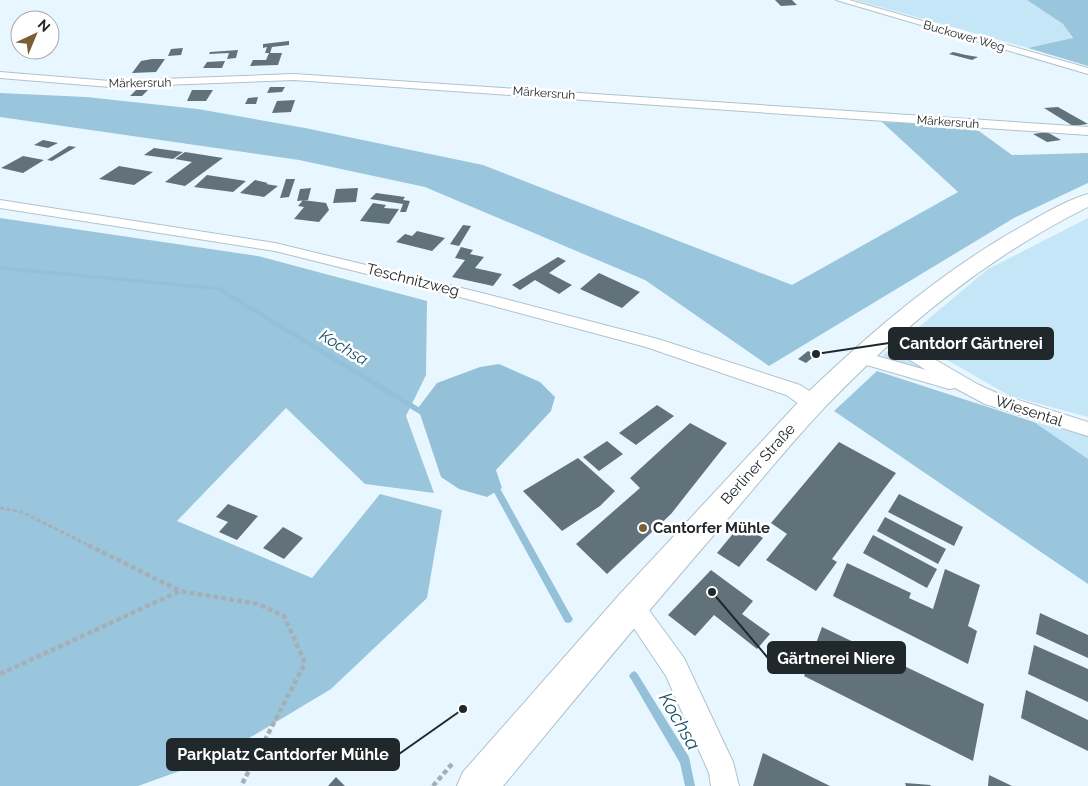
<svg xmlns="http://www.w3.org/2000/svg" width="1088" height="786" viewBox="0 0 1088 786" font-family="Raleway,sans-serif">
<rect width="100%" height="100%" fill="#e8f7ff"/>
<path fill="#c4e6f6" d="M855,0H1027L1063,24L1073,39L1028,48Z
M1088,218V417L1010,396L907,337L988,269Z
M887,351L900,352L939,374L884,358L883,355Z
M1034,422L1088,436V459Z"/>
<path fill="#99c6dc" d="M1027,0H1088V66L1028,48L1073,38L1063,24Z
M0,93L86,97L198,109L305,128L483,165L792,285L958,192L882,122L972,126L1012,155L1088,153V183L1014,218L769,366L645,280L425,187L299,160L0,117Z
M0,218L258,256L427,301L426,375L406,416L434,493L365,484L286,408L177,521L312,578L380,494L442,510L427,598L331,689L216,758L138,786H0Z
M877,371L1034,422L1088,459V584L834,411Z"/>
<path fill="#94c1d7" d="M499,364L540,382L555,397L551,411L496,470L502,488L487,497L459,489L441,477L418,408L437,383L480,367Z"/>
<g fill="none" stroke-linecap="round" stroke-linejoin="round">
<path fill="#94c1d7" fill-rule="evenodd" d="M0,266L220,287L425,411L427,413L423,416L421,415L217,290L0,270Z
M494,482L497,483L571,616L573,619L571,622L568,623L565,622L490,485L491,483Z
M634,671L637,673L689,757L695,786H685L680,763L631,679L629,676L631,673Z"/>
</g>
<path fill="#61727a" d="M775,0H792L797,5L781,6Z
M289,41V45L272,47L270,53H265L267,47L263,48V44Z
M183,48L181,55L168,56L171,49Z
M238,50L236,58L227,59L229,53L209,54L210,52Z
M953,52L966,55L978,57L972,60L949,54Z
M269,53H282L278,65L250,66L253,60H266Z
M152,59H165L156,72L132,73L141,61Z
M225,61L222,68H203L207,62Z
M270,87H285L282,92L267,93Z
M136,90H148L142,96H130Z
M192,90H213L206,101H187Z
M258,97L256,104H245L248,98Z
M295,100L291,112L272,113L277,101Z
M1058,107L1088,124L1073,126L1044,108Z
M1047,132L1061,140L1047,142L1033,134Z
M43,140L58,143L48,148L34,145Z
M69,146L76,147L52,161L47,160Z
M154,148L183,152L173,159L144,155Z
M185,152L223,158L185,186L165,182L192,162L175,159Z
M23,156L44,160L23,173L1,168Z
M119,166L153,172L134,185L99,179Z
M207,175L246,181L233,192L194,187Z
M286,179H295L289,197L280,198Z
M255,180L268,183L266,184L278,186L264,197L240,193Z
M311,188L308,200L297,201L300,189Z
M358,188L356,202L333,203L336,189Z
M376,193L405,197L403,200L410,201L406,212H400L403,204L370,199Z
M303,200L326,203L329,210L319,222L294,219L304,207L298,206Z
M373,203L386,205L384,208L399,209L389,224L360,221Z
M463,225L471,226L459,246L450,244Z
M417,231L445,238L432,251L396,242L405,234L412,236Z
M461,247L473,250L470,254L484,257L475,268L502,274L493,286L452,277L465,260L455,258Z
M558,257L566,261L549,273L572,285L559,294L535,280L520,290L512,285Z
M599,273L640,292L622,308L580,289Z
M808,351L816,355L806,363L798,359Z
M657,405L674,416L636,445L619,433Z
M690,423L727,443L671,514L607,574L576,544L640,488L630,478Z
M607,441L623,454L599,471L583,457Z
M839,442L896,473L832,559L837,562L816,591L766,560L787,534L771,523Z
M578,458L615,491L600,506L562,531L523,491Z
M899,494L963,527L954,546L888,512Z
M228,504L258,516L237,540L219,532L228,522L216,517Z
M885,517L946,549L938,564L877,531Z
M741,524L763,538L739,567L717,553Z
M283,527L303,538L284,559L263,548Z
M873,535L937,569L927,588L863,553Z
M847,563L911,593L909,598L933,609L945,569L980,585L968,626L977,631L968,664L833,596Z
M711,570L753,601L742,614L770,634L757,649L714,615L695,636L668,615Z
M1040,613L1088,635V658L1036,634Z
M822,627L984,704L973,761L804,676Z
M1034,645L1088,669V702L1028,674Z
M1026,690L1088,720V751L1021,718Z
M763,753L830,786H753Z
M989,775L1012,786H988Z
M336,777L345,786H328Z
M905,783L931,785L930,786H906Z"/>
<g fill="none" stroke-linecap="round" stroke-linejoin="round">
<g stroke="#b0c2cb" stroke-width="2">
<path id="street" d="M836,0H849L1088,68V74Z
M0,72L110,81L294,74L1088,127V135L294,80L110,87L0,78Z
M0,200L275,243L482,293L658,339L800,385L820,398L823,403L820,408C807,412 797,402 786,395L646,347L471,300L275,251L0,208Z
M884,330L979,385L999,394L1088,422V436L985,404L955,388L949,389L853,361L850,357L853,353L859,351L926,370L878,340L875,336L878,332Z
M631,595L640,598L684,658L733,762L739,786H711L709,773L666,676L619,606L622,598Z"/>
</g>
<g stroke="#b0c2cb" stroke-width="2">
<path id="secondary" d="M1088,194V207C987,257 902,327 824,408C790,444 758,484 726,521C650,608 577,697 503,786H457L463,772L619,595L804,396C872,331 943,270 1026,224C1045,213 1067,200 1088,194Z"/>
</g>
<path stroke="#a4b0b6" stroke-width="3" stroke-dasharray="4 2.5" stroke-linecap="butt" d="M0,508L22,512L90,546"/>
<path stroke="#a4b0b6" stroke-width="4.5" stroke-dasharray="5 3" stroke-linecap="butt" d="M88,545L180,591
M0,674L180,591L258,604L284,616L305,663L241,786
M433,786L452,764"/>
<use href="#street" fill="#fff" fill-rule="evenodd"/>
<use href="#secondary" fill="#fff" fill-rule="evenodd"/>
</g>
<circle fill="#795f31" stroke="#fff" stroke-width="2" cx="643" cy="528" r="5"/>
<g text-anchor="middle" stroke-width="5" stroke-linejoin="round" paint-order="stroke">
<g font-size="12" fill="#21282b" stroke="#fff">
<text transform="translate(964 36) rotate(16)" y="4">Buckower Weg</text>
<text transform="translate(140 83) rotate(-1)" y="4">Märkersruh</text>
<text transform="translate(544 93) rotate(4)" y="4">Märkersruh</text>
<text transform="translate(948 122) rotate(4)" y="4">Märkersruh</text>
</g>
<g font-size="15" fill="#21282b" stroke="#fff">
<text transform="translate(413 280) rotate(14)" y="5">Teschnitzweg</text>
<text transform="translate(1029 411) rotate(18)" y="5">Wiesental</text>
<text transform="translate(758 464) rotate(-48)" y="5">Berliner Straße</text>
</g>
<g font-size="15" font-weight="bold" fill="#21282b" stroke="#fff" text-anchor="start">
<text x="653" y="533">Cantorfer Mühle</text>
</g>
<g font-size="16" font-style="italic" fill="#175068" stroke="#fff">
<text transform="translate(344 347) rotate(31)" y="6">Kochsa</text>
</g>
<g font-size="19" font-style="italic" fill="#175068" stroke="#fff">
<text transform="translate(680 721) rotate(60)" y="7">Kochsa</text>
</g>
</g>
<path fill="none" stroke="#21282b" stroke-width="2" d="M816 354L889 343M712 592L768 658M463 709L399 754"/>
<g fill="#21282b" stroke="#fff" stroke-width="2">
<circle cx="816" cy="354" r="5"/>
<circle cx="712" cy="592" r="5"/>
<circle cx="463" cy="709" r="5"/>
</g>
<g fill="#21282b" stroke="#21282b" stroke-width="2">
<rect x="889" y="328" width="164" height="31" rx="5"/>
<rect x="768" y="642" width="137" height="31" rx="5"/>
<rect x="167" y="739" width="232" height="31" rx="5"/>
</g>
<g font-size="16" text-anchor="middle" font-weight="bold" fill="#fff">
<text x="971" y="349">Cantdorf Gärtnerei</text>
<text x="836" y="664">Gärtnerei Niere</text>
<text x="283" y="760">Parkplatz Cantdorfer Mühle</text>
</g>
<g transform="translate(35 35) rotate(44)"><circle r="24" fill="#ffffff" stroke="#a6a9aa"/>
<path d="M0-4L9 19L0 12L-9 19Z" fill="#795f31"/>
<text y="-8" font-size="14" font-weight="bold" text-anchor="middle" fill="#21282b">N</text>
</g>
</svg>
